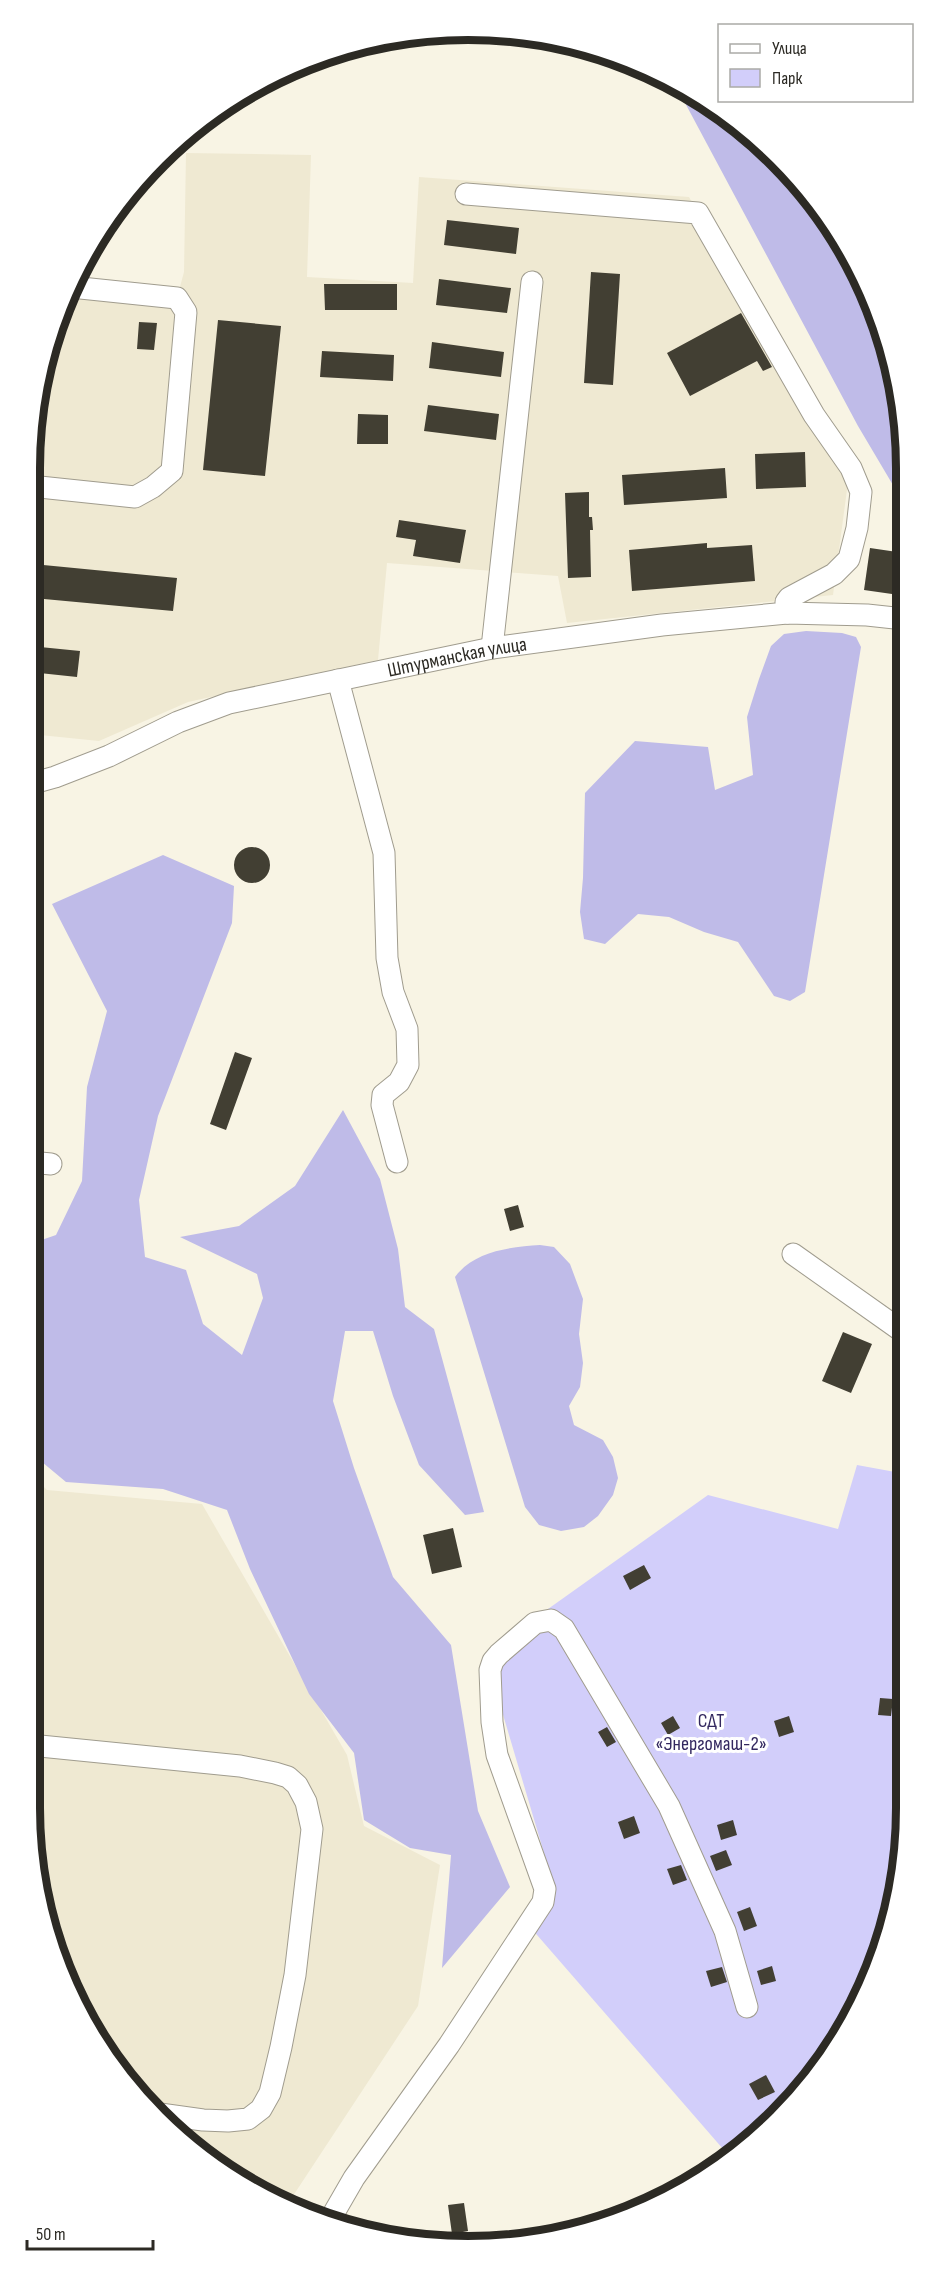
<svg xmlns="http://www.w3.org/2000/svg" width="937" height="2276" viewBox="0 0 937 2276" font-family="'Sofia Sans Condensed',sans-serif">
<rect width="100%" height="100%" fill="#f8f4e4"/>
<path fill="#efe9d2" d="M186,153L311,155L307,277L413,283L419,177L689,197L814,415L848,482L833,595L567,623L558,576L387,563L378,660L188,702L99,741L30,734V469L53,328L77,274L177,298L184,272Z
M30,1473L47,1490L202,1504L347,1755L364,1826L440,1865L418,2006L287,2205L250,2187L139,2096L89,2026L53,1949L30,1807Z"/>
<path fill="#d2cefa" d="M857,1465L906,1474L907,1807L884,1948L816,2075L758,2137L730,2157L524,1920L552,1880L485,1654L708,1495L838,1529Z"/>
<path fill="#bfbbe8" d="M676,86L712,104L798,180L873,300L903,411V502L858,426Z
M806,631L842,633L856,637L861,647L805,992L790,1001L774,996L738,942L704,932L669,917L638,914L605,944L584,939L580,912L583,878L585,793L635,741L708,747L715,790L753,775L747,717L759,679L771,646L784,634Z
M163,855L234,886L232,923L158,1116L139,1200L145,1257L186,1270L203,1324L242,1355L263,1298L257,1274L180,1237L239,1226L295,1186L343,1110L380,1179L398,1249L405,1307L434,1329L484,1512L465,1515L419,1465L393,1396L373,1331H345L333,1401L354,1468L393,1577L451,1645L478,1811L510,1887L442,1968L451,1855L410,1848L364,1820L354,1753L309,1694L250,1569L227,1510L163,1489L66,1482L30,1452V1244L56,1235L82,1181L87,1087L107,1011L52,904Z
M540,1245L554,1247L570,1264L583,1299L579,1334L583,1363L580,1387L569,1406L574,1425L603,1440L613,1457L618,1478L613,1495L598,1516L584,1527L561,1531L539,1525L525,1507L455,1277C474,1251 510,1247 540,1245Z"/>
<path fill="#423f33" d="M447,220L519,228L516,254L444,245Z
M591,272L620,274L613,385L584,383Z
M439,279L511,288L507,313L436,305Z
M324,284H397V310H325Z
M741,313L772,367L763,371L757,361L690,396L667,353Z
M218,320L281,326L265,476L203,470Z
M139,322L157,323L154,350L137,349Z
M432,342L504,352L501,377L429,368Z
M322,351L394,355L393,381L320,377Z
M428,405L499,414L496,440L424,431Z
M358,414L388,415V444H357Z
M805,452L806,487L756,489L755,454Z
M725,468L727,498L624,505L622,475Z
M589,492V517H592L593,530H590L591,577L568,578L565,493Z
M399,520L466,530L460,563L413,556L416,540L396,537Z
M707,543V548L752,545L755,581L632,591L629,550Z
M870,548L904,553L899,595L864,590Z
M33,564L177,578L173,611L44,599L39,640H30V594Z
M30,646L80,651L77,677L30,672Z
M234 865a18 18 0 1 1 36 0a18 18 0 1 1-36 0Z
M235,1052L252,1058L226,1130L210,1124Z
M518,1205L524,1227L510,1231L504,1209Z
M843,1332L872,1344L851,1393L822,1381Z
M453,1528L462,1567L432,1574L423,1535Z
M644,1565L651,1578L630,1590L623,1576Z
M880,1698L893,1699L891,1716L878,1715Z
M673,1716L680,1728L668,1735L661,1723Z
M789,1716L794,1732L779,1737L774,1721Z
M607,1727L616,1742L607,1747L598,1732Z
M634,1816L640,1833L624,1839L618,1822Z
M733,1820L737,1835L721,1840L717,1825Z
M726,1850L732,1865L716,1871L710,1856Z
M681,1865L687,1880L673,1885L667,1869Z
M750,1907L757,1926L744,1931L737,1912Z
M772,1966L776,1981L761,1985L757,1971Z
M722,1967L727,1982L711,1987L706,1971Z
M766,2075L775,2092L758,2100L749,2084Z
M464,2203L468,2231L452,2234L448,2205Z"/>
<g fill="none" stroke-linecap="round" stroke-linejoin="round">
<g stroke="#a09c8e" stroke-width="23">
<g id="minor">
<path d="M466,194L698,213L814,415L851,468L861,492L857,528L849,559L834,574L789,598L786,602L787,613"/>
<path d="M30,486L135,497L153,487L172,471L186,312L177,298L71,287"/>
<path d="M492,648L532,282"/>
<path d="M338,680L384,853L387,958L393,992L407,1029L408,1065L399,1082L383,1095L382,1105L397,1162"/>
<path id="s1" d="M30,784L55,777L109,756L178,722L229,703L492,648L662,625L787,613L867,615L904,619"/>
<path d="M30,1162L51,1164"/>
<path d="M793,1254L906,1334"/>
<path d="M30,1745L240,1766L275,1773L288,1777L297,1785L306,1802L312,1829L295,1975L281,2047L270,2093L261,2109L248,2119L228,2121L203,2120L160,2114"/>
<path d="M906,1766L907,1755"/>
<path d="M328,2223L354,2178L449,2045L543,1902L545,1889L497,1755L492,1722L490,1670L493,1661L499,1654L535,1623L551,1620L564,1629L669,1806L725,1931L747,2007"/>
</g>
</g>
<use href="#minor" stroke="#fff" stroke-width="21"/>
</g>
<g text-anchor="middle" stroke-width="6" stroke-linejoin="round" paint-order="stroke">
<g font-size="20" fill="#2c2a24" stroke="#fff">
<text dy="7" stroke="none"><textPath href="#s1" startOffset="448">Штурманская улица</textPath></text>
</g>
<g font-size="20" fill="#33285f" stroke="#fff">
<text x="711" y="1727">СДТ<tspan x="711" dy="23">«Энергомаш-2»</tspan></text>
</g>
</g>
<path d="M0 0H937V2276H0ZM468 40H468A428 428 0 0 1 896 468V1808A428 428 0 0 1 468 2236H468A428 428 0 0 1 40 1808V468A428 428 0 0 1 468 40Z" fill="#fff" fill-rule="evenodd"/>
<path fill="none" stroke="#2c2a24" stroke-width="8" d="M468 40H468A428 428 0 0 1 896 468V1808A428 428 0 0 1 468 2236H468A428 428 0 0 1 40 1808V468A428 428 0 0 1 468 40Z"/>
<rect x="718" y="24" width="195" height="78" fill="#ffffff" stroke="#abaaa7" stroke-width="1.5"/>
<rect x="730" y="44" width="30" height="9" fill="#ffffff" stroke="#abaaa7" stroke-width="1.5"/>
<text x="772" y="54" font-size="18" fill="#2c2a24">Улица</text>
<rect x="730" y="69" width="30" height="18" fill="#d2cefa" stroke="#abaaa7" stroke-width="1.5"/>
<text x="772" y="84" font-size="18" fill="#2c2a24">Парк</text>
<path d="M27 2240v9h126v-9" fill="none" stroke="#2c2a24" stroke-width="3"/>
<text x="36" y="2240" font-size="18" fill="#2c2a24" stroke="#ffffff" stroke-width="4.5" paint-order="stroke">50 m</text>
</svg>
